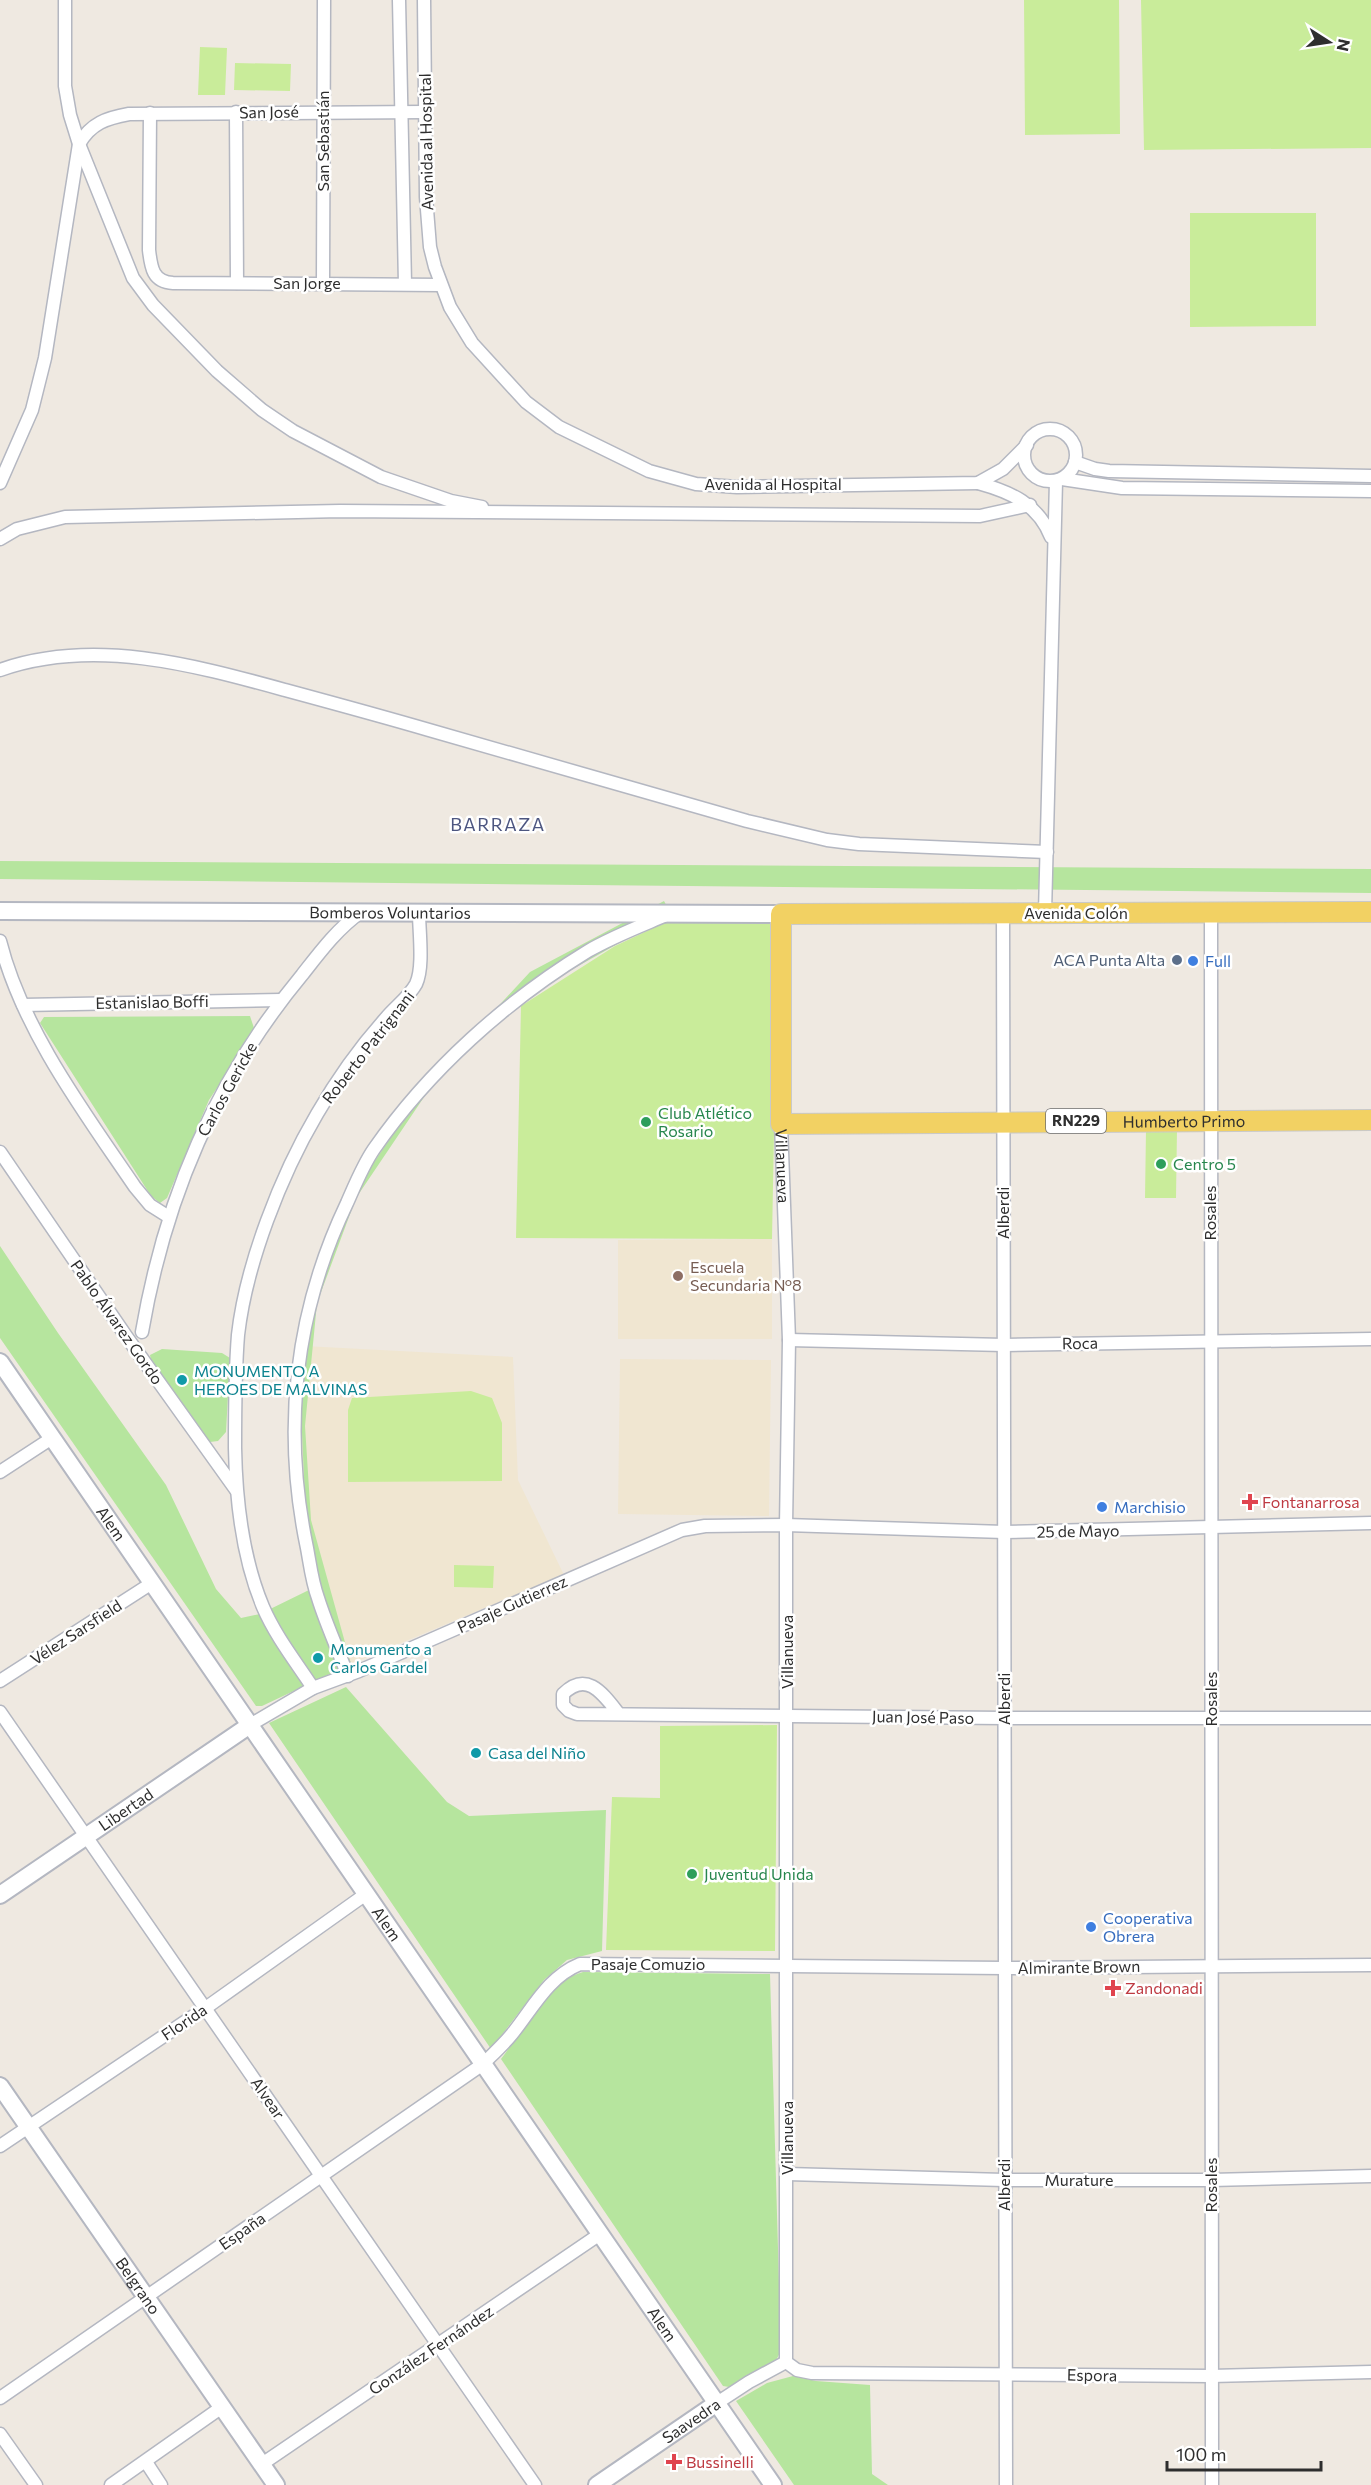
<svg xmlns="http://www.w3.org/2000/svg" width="1371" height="2485" viewBox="0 0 1371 2485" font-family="Commissioner,sans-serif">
<rect width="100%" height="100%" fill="#efe9e1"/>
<path fill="#f0e6d1" d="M772,1239V1339H618V1240Z
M304,1346L513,1357L518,1480L564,1575L351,1664L321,1588L305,1524L299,1451Z
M620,1359L771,1360L769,1516L618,1514Z"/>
<path fill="#b6e59e" d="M0,861L1371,869V893L0,879Z
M664,901L671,914L555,979L447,1063L356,1198L317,1303L305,1426L311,1520L351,1664L262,1706H256L0,1338V1246L58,1333L166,1485L216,1589L241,1618L260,1614L309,1590L301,1410L312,1299L353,1193L429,1081L530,972Z
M250,1016L255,1031L209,1100L167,1198L160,1203L151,1196L40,1023L44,1017Z
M162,1349L222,1353L230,1358L226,1432L218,1441L210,1442L194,1427L152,1365L150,1355Z
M346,1687L447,1802L469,1816L606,1810L602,1951L567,1960L544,1980L491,2049L269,1723Z
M583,1972L770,1974L781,2351L775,2362L729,2387L723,2386L501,2059C524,2029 545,1982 583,1972Z
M793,2376L816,2381L870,2385L872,2474L888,2485H794L736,2401L767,2383Z"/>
<path fill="#c9ec9a" d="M1024,0H1119L1120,134L1025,135Z
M1141,0H1371V148L1144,150Z
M200,47L227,48L225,95H198Z
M235,63L291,64L290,91L234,90Z
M1190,213H1316V326L1190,327Z
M778,919L772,1239L516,1238L521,1006L615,946L666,922Z
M1177,1129L1176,1198H1145L1146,1130Z
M471,1391L492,1398L502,1423V1481L348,1482V1410L352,1398Z
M454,1565L494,1566L493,1588L454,1587Z
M777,1725L775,1951L606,1950L612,1797L660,1798V1726Z"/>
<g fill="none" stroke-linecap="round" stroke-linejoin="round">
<g stroke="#b4b7c1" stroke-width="15">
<g id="minor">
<path d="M65,0V86L70,115L79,144L133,278L153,305L217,371L262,410L293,431L381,477L451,501L482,507"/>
<path d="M399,0L405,284"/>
<path d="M424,0L426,197L430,247L435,267L450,307L472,343L526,402L559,427L649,471L696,484L737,487L978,483L1003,469L1027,445"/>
<path d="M236,112L237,283"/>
<path d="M150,113L149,250C151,268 153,282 173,283L441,285"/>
<path d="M323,283L324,0"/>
<circle cx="1050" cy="455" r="26"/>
<path d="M1075,462L1095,469L1109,471L1371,476"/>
<path d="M1062,479L1122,488L1371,491"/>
<path d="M0,483L32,410L45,358L79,144C91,123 107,118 129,114L424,112"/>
<path d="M978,483C1011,492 1038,504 1051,537"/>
<path d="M0,539L17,529L65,517L340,511L980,516L1030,505"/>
<path d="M0,670C93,637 194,665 285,690C333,703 381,716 429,730C535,760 641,791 747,821L827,840L859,844L1047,852"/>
<path d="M1003,913L1006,2485"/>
<path d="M1045,913L1056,481"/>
<path d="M1211,913L1212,2485"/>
<path d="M0,941C22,1029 84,1112 135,1187L150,1205L169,1217"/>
<path d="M23,1005L281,1000"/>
<path id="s1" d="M781,1124L789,1340L786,1525V2362L797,2370L812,2373L1211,2376L1371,2372"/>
<path d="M0,1152L126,1336L236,1490"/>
<path d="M142,1332C165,1198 215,1080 302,975C320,952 337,929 361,912"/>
<path d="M789,1340L1004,1345L1371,1339"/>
<path d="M0,1472L52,1438"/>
<path d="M348,1676C338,1650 326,1624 318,1598C312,1582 310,1564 307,1548C282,1429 295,1312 347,1203C355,1185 363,1165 374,1149C429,1070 506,1001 588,951C612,937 638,927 664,916"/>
<path d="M0,1681L152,1583"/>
<path d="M313,1688C296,1662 276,1637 263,1607C242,1557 236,1502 235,1448C235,1410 235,1372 238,1335C246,1264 281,1175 317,1114C336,1081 360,1047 386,1018C395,1007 409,997 416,984C424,967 419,932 419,912"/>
<path d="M0,1712L535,2485"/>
<path d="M619,1714C603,1694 587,1670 563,1694V1705L569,1711L577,1714L1004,1718H1371"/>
<path d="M250,1725L313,1688L359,1671L682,1530L705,1526L786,1525L1004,1532L1371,1523"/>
<path d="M0,2146L207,2007L366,1894"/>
<path d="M787,2174L1004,2180H1211L1371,2176"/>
<path d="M0,2398L483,2064C493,2054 504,2044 512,2034C533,2008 548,1977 580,1964L1004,1968L1371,1965"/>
<path d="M717,2403L749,2382L786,2362"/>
<path d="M0,2434L36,2485"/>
<path d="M146,2462L161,2485"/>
<path d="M262,2464L600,2234"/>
<path d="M111,2485L222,2407"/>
</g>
</g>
<g stroke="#b4b7c1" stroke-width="20">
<g id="secondary">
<path id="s2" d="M0,911L781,914"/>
<path id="s3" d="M0,1362L773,2485"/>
<path id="s4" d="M0,1895L250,1725"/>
<path id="s5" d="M0,2086L276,2485"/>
<path id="s6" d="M597,2485L717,2403"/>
</g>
</g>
<g stroke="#c9c9c9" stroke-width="22">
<g id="primary">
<path id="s7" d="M1371,912L781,914V1124L1371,1120"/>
</g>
</g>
<use href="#minor" stroke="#fff" stroke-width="12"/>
<use href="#secondary" stroke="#fff" stroke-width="16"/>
<use href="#primary" stroke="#f2d163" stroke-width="20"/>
</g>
<circle fill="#5c6f8a" stroke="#fff" stroke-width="2" cx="1177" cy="960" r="6"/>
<g fill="#3f7fe0" stroke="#fff" stroke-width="2">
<circle cx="1193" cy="961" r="6"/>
<circle cx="1102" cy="1507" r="6"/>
<circle cx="1091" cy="1927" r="6"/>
</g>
<g fill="#2e9e5b" stroke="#fff" stroke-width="2">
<circle cx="646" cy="1122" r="6"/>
<circle cx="1161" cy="1164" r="6"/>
<circle cx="692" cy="1874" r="6"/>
</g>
<circle fill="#8d6e63" stroke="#fff" stroke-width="2" cx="678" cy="1276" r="6"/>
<g fill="#0f9aa8" stroke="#fff" stroke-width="2">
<circle cx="182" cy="1380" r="6"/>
<circle cx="318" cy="1658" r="6"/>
<circle cx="476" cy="1753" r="6"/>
</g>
<g fill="#e0444e" stroke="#fff" stroke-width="2">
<path d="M1247 1493h6v6h6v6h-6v6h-6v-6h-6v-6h6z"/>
<path d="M1110 1979h6v6h6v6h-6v6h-6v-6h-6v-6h6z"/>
<path d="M671 2453h6v6h6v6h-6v6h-6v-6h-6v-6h6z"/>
</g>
<g text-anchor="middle" stroke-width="5" stroke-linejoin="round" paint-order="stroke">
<rect fill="#fff" stroke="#6d6d6d" stroke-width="1.5" x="1046" y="1109" width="60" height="24" rx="4.5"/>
<g font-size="15" font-weight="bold" fill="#2e2e2e">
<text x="1076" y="1126">RN229</text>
</g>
<g font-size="16" fill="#2e2e2e" stroke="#fff">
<text transform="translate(269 112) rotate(-1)" y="6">San José</text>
<text transform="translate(323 141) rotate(-90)" y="6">San Sebastián</text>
<text transform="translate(426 142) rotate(-91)" y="6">Avenida al Hospital</text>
<text x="307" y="289">San Jorge</text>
<text x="773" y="490">Avenida al Hospital</text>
<text dy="6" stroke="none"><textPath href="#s2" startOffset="390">Bomberos Voluntarios</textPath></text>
<text x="1076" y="919">Avenida Colón</text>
<text transform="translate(152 1002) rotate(-1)" y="6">Estanislao Boffi</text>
<text transform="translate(368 1047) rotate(-52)" y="6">Roberto Patrignani</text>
<text transform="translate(227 1089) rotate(-61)" y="6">Carlos Gericke</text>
<text dy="6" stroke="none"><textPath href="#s7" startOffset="1203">Humberto Primo</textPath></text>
<text dy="6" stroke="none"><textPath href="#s1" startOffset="42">Villanueva</textPath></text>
<text transform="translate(1003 1213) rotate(-90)" y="6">Alberdi</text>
<text transform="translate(1210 1213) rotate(-90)" y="6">Rosales</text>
<text transform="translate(117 1322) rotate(55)" y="6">Pablo Álvarez Gordo</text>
<text transform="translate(1080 1343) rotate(-1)" y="6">Roca</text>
<text dy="6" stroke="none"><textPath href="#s3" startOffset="196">Alem</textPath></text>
<text transform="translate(1078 1531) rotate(-1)" y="6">25 de Mayo</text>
<text transform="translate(512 1604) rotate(-24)" y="6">Pasaje Gutierrez</text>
<text transform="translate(76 1632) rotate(-33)" y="6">Vélez Sarsfield</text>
<text transform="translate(787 1652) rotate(-90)" y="6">Villanueva</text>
<text transform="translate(1004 1699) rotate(-90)" y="6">Alberdi</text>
<text transform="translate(1211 1699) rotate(-90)" y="6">Rosales</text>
<text transform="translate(923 1717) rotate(1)" y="6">Juan José Paso</text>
<text dy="6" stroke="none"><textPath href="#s4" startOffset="152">Libertad</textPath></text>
<text dy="6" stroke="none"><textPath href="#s3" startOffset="682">Alem</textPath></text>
<text x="648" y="1970">Pasaje Comuzio</text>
<text transform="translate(1079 1967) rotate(-1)" y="6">Almirante Brown</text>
<text transform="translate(184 2022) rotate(-34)" y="6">Florida</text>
<text transform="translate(268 2098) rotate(56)" y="6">Alvear</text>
<text transform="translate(787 2138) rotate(-90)" y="6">Villanueva</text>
<text x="1079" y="2186">Murature</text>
<text transform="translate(1004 2185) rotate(-90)" y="6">Alberdi</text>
<text transform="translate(1211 2185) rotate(-90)" y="6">Rosales</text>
<text transform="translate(242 2231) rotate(-35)" y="6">España</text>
<text dy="6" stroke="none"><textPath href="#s5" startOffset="243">Belgrano</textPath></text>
<text dy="6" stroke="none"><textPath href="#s3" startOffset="1168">Alem</textPath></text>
<text transform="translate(431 2350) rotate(-34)" y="6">González Fernández</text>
<text transform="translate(1092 2375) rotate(1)" y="6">Espora</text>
<text dy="6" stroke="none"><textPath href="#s6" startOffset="114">Saavedra</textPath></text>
</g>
<g font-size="16" fill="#4e5e75" stroke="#fff" text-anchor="end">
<text x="1165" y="966">ACA Punta Alta</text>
</g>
<g font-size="16" fill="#366cbe" stroke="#fff" text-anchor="start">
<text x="1205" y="967">Full</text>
<text x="1114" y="1513">Marchisio</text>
<text x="1103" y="1924">Cooperativa<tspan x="1103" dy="18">Obrera</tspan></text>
</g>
<g font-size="16" fill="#27864d" stroke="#fff" text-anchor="start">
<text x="658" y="1119">Club Atlético<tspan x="658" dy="18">Rosario</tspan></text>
<text x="1173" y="1170">Centro 5</text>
<text x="704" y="1880">Juventud Unida</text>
</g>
<g font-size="16" fill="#785e54" stroke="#fff" text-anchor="start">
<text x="690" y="1273">Escuela<tspan x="690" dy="18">Secundaria Nº8</tspan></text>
</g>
<g font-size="16" fill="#0d838f" stroke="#fff" text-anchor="start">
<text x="194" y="1377">MONUMENTO A<tspan x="194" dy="18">HEROES DE MALVINAS</tspan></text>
<text x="330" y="1655">Monumento a<tspan x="330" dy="18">Carlos Gardel</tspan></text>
<text x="488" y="1759">Casa del Niño</text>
</g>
<g font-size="16" fill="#be3a42" stroke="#fff" text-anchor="start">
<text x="1262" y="1508">Fontanarrosa</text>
<text x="1125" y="1994">Zandonadi</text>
<text x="686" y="2468">Bussinelli</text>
</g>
<g font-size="18" letter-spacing="1.5" fill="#4d5680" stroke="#fff">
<text x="498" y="831">BARRAZA</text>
</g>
</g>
<g transform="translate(1329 42) rotate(102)" stroke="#ffffff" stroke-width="4.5" paint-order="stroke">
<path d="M0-4.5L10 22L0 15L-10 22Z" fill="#2e2e2e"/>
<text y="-9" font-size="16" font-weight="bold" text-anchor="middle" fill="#2e2e2e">N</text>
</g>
<path d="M1167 2461v9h154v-9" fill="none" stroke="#2e2e2e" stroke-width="3"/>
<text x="1176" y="2461" font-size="18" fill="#2e2e2e" stroke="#ffffff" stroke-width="4.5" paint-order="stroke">100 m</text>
</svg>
